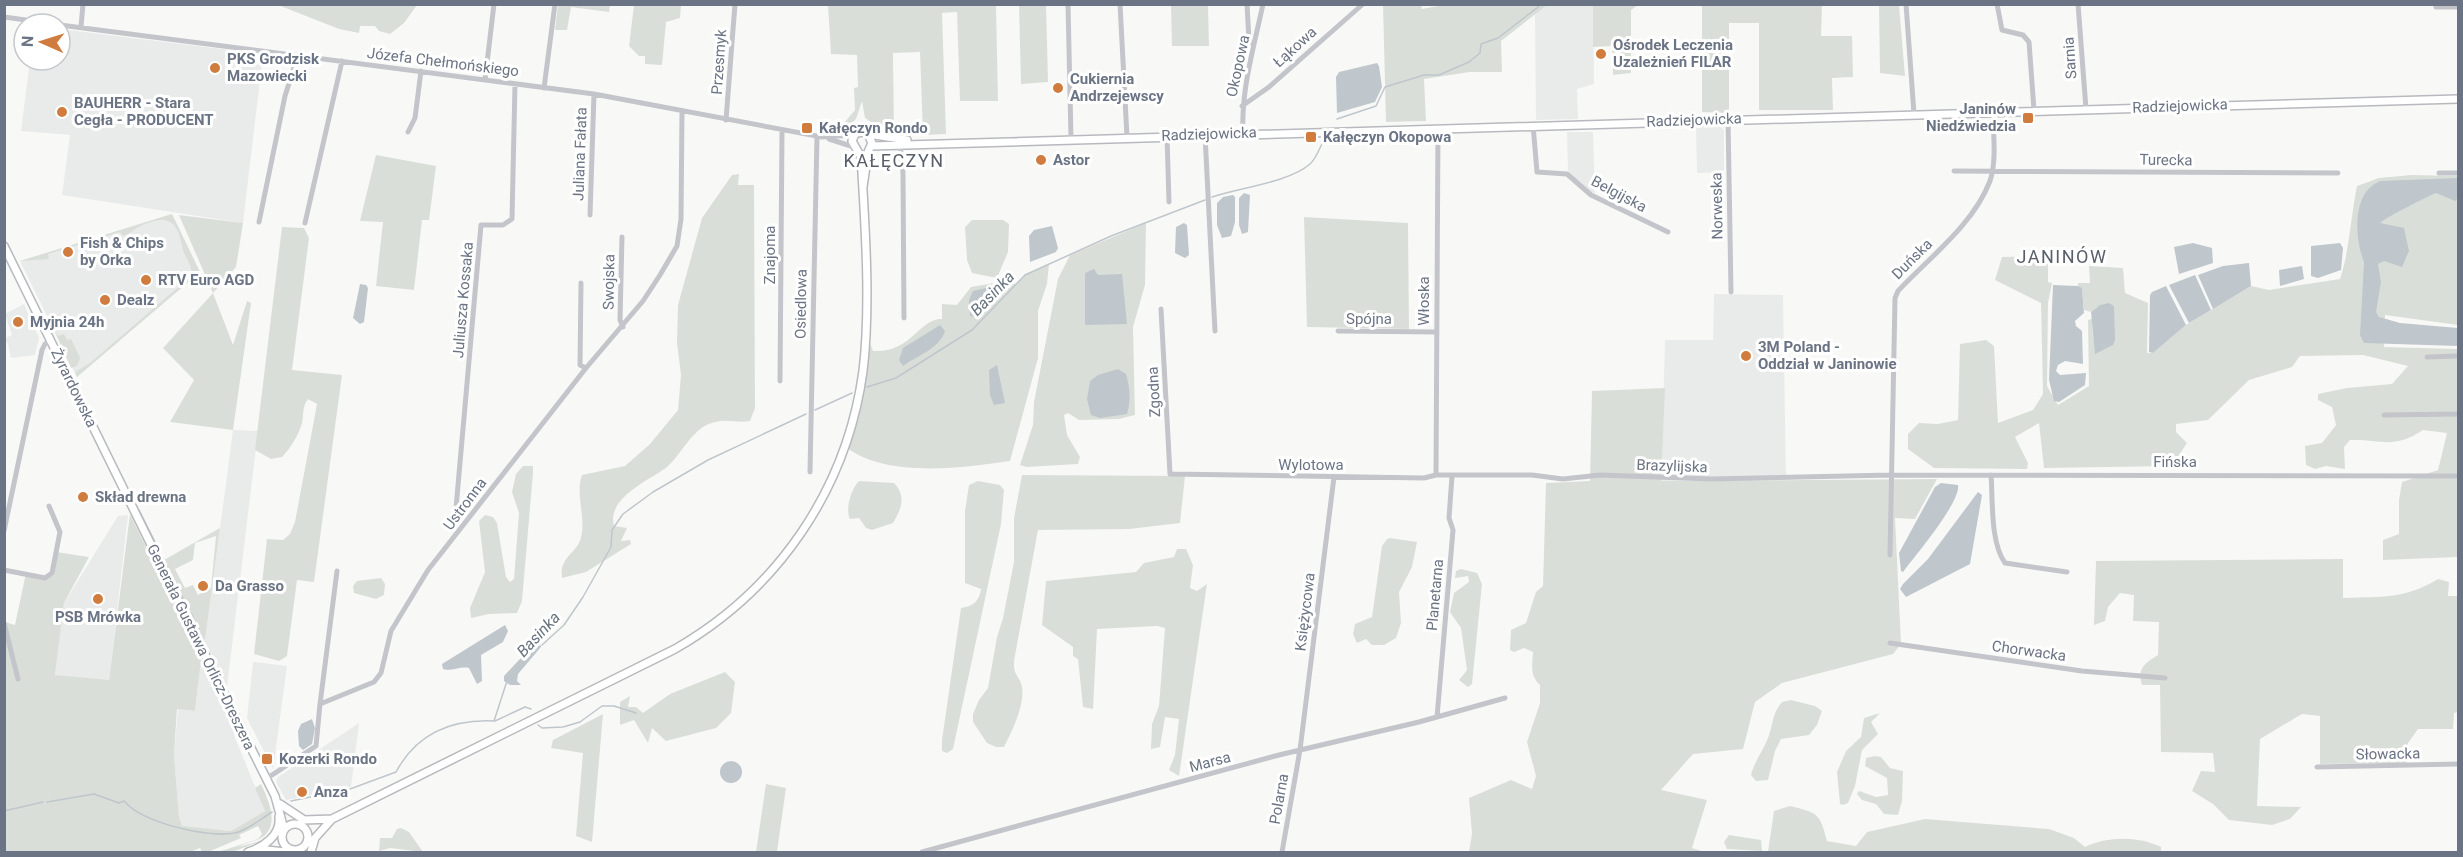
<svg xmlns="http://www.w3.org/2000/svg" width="2463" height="857" viewBox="0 0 2463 857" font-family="Roboto,sans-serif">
<rect width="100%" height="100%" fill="#f8f9f7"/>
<path fill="#e9eaea" d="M1547,5H1593L1594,84L1577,89L1578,119L1536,120L1535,13Z
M60,29L263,54L243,223L62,195L70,135L21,131L30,60H60Z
M1696,126H1719L1724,130V172L1697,173Z
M1567,132H1593L1595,194L1583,187L1568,171Z
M172,214L200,272L77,377L20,261Z
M1714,294L1783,295L1786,480L1661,481L1665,340H1713Z
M24,304L39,338L35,355L11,358L8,344L4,339L12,335L5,314Z
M233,430L258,431L227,687L205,642Z
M128,515L109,681L55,675L64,603L118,516Z
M201,660L236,730L234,735L265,811L231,831L182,827L179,817L174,755L178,709L195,711Z
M253,662L287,666L273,769L247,718Z
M359,723L351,787L286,800L276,782L278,777Z"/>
<path fill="#d9dfd8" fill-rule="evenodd" d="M1449,4L1547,5L1501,41L1502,72H1470L1424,79L1426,121L1386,122L1383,5H1421L1422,9Z
M278,5H417L404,23L390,34L379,31L375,26H360L359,33L339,29Z
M558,5V4L610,5L609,12L571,7L567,30H555Z
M634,5H681L680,18L666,22L662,65L645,64V56H639L629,46Z
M828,5H996L998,101H960L957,12L942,13L946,134L923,135L920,52L893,53L894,132L882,129L865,118L862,101L856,119L843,131L840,128L855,110L854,88L858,87L857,55L831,54Z
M1019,5H1046L1048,82L1021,84Z
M1171,5H1208L1209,46H1172Z
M1593,5H1638L1631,10V73L1613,75L1612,46L1593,47Z
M1702,5H1841H1822L1821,36H1852L1853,77L1832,78L1833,110H1759V23H1729V113L1702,112Z
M1879,5H1899L1905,76L1880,73Z
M376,155L436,166L429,220H422L414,290L376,286L383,222L360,221Z
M739,174L738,185H754L755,408L750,421C736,424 725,417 709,424C691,431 681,455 667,467C650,480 606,498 614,526L627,528L621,541L630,540L631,544L586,572L562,578C559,556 578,553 581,537C586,517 575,494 582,475L625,466L650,444L678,410L681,375L677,343L678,305L702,218L732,175Z
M2411,175L2458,176V325L2385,315L2384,347L2458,349V557L2383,560V540L2399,534V500L2402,482L2438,470L2447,433L2423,430C2393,450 2382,439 2350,440L2344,447L2345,469L2326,466L2315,469L2306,465L2305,446L2322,443L2336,425L2332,407L2318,400V394L2347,388L2392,384L2408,366L2363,355L2300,356L2292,367L2249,380L2208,420L2176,424V432L2187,443L2172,466L2044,468L2039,423L2015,437L2028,463L2027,469L1934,468L1908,449V434L1919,423L1938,424L1958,420L1960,344L1986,340L1994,346L1998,423L2033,410L2043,394L2041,303L1995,280L2002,257L2048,256V282L2052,283L2048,303L2047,386L2058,405L2089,386L2088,320L2092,319L2093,339L2114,306C2105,301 2098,306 2091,312L2084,310L2082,289L2078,286V283H2090L2089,266L2123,268L2125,293L2148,303L2147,353H2153L2186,325L2251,286L2269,290L2340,279C2349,253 2351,215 2357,186L2379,178Z
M172,214L200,272L77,377L75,372L90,363L190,277C194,264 184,258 182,246C177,217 164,215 139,227C132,230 130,234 123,236L120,232L48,254L49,259L20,261Z
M179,215L243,223L236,267L213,293L233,345L247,301L251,303L233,430L170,422L194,380L163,348L213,293Z
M1304,217L1408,223L1409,329L1307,327Z
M972,220H1003L1009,224L1008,252L997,278L972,273L967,260L965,227Z
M1146,223L1145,285L1133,327L1135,415L1119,419L1079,420L1068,413L1064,415L1067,435L1080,457L1078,464L1027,467L1020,465L1033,425L1034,402L1058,279L1070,255Z
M282,227L304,228L309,238L292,370L342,375L314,582L297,580L287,656L279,661L254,654L267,539L283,540L290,534L295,522L317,404L308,399C302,407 304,414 302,423C298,437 291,447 282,457L271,459L255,450Z
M1049,264L1047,284L1038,311V358L1010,461C962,468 888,478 847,448L870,343L873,351C912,353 919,318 942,319V304L957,305L971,287L1000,282L1016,284L1025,275Z
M48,316L58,336L64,334L67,340L71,339L80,358L77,366L71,368Z
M1665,388L1661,481L1937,479L1915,519L1895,518L1901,644L1893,654L1782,683L1755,702L1743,749L1693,754L1661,790L1707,800L1692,848L1705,852H1469L1472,834L1469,798L1511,780L1532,789L1536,776L1527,742L1540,703V685C1530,676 1532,665 1533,652L1524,648L1514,652L1510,650L1511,630L1526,623L1536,592L1543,586L1546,483L1590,481L1592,391Z
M523,466H533V473L522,601L517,613L489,614L471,618L470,608L485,572L479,521L485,515L493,517L497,523L506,577L510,582L514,579L519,513L512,492L516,474Z
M1022,475L1185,476L1180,523L1129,529L1038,530L1014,661C1013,676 1020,676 1022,687C1025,705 1012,731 1004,747H996L987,743L973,722V714L979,700L988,688L997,637L1003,618L1014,562V518Z
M859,481L894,483C907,496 901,510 893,523L872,530L866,528L859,518L850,519C845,509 851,489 859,481Z
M978,481L1000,485L1004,490L1001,524L953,749L947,753L942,751V740L961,608C974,606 979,601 981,589L965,583V511L969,485Z
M130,514L201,660L195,711L177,709L174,755L179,817L182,826L231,831L265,811L255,788L261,784C268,799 281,826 261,838C254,842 245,843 238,847L264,840L232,852H218L258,839L262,834L258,826L239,835L241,838L208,852H202L200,848L190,852H5V622L15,625L26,573L50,577L56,552L89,557L64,603L55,675L109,680Z
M220,528L205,641L164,560ZM216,536L211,588L198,595L193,585L185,588L175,569L193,560L195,543Z
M1390,538L1417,542L1412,567L1399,592L1401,623L1396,638L1384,645H1372L1366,639L1357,643L1353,634L1355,624L1372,617L1382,546L1387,539Z
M1177,549H1186L1193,565L1190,588L1197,591L1207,584L1179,776L1169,770L1175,755L1179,719L1165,717L1160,747L1151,749L1152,724L1159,706L1165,628L1157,626L1097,629L1093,709L1083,707L1078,659L1073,656V647L1042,625L1046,581L1136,572L1144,563L1174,557Z
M2343,559V598C2382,596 2403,600 2438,579L2449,582L2448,596H2458V712L2454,713L2453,729H2418L2408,743L2407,763L2320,764V716L2302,714L2260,739L2257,806L2301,807L2290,819L2272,825L2229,820L2213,804L2192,791L2201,771L2215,772L2213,753L2161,752L2160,685H2142C2137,668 2144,664 2158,655L2159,622L2133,621L2134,595L2120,593L2108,607L2105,621L2094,625L2096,561Z
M1461,569L1477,573L1482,584L1472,684L1468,687L1459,680L1467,670L1461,628L1450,612L1454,593L1469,582L1468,576L1455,578L1456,571Z
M381,578L385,584L384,595L376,599L354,593L353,586L357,581Z
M725,672L735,682L731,713L716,728L666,741L652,728L648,743L634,720L620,725V702L630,696L628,707H636L643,713L670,694Z
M1791,700L1815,706L1822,711L1817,725L1809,735L1781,739L1775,751L1768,780L1756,781L1751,775C1754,762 1763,751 1768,738C1773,725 1772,713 1782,702Z
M1880,713L1871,722L1878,734L1862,750L1855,786L1848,803L1843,805L1840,804L1837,772L1846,751L1861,737L1864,718Z
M603,714L592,842L576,836L583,753L551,748L553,740Z
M1875,756L1881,757L1890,768L1903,771L1902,801L1898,815L1884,814L1876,804L1862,800L1857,794L1859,791L1876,797L1888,795L1887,778L1865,766L1866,758Z
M766,784L786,788L777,852H756Z
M1790,806C1818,813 1820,813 1827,841L1856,846L1867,832L1925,819L2049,829L2074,838L2085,847C2107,836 2139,836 2161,847V852H1768L1774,811Z
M401,828L409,832L423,852L390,848L379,851L380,838H392L397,829Z
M1729,835L1761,840L1762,851L1727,849L1724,842Z"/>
<path fill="#bfc6cc" d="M1377,63L1379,66L1382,87L1375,102L1337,113L1336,77L1339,72Z
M2458,178V198L2455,201L2436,193C2428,196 2383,219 2380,223L2404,228L2409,251L2402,267L2384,261L2378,264L2381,282L2376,312L2379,317L2400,323L2458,328V346L2364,343L2360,335L2364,262C2354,238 2352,190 2381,181Z
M1244,193L1250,195L1248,232L1242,234L1239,225V198Z
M1233,195L1235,197V222L1231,236L1222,238L1217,225V203L1223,197Z
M1184,223L1187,225L1189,255L1185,258L1175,253L1176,227Z
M1052,226L1058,248L1056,252L1030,262L1029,236L1034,230Z
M2193,243L2212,248L2213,263L2179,274L2174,247Z
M2340,243L2343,248L2341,270L2318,278L2311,276V246Z
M2249,263L2251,286L2213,309L2198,275L2223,266Z
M2302,266L2304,279L2280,286L2279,270Z
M1094,269L1098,275L1122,274L1127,324L1085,325V273Z
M2195,275L2211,310L2189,323L2169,285Z
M360,284L366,285L368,288L364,322L360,324L353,318Z
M2053,285L2078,286L2082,288L2084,313L2075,321L2076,326L2082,331L2083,364L2065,361L2058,365L2056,371L2060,375L2086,373L2085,385L2059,402L2054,401L2049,380Z
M2166,286L2186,325L2153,353L2149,352L2150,295L2152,292Z
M990,287L997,289L995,298L975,317L970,316L969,300L973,291Z
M2109,303L2114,306L2115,340L2113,345L2095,354L2091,312L2100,305Z
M940,325L945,331C939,349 918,355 903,366L899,360L903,348Z
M997,365L1005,403L994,405L990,395L989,370Z
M1118,369L1126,374C1130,387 1131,401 1127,414L1100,418L1091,415L1087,399L1090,381L1098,375Z
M1941,483L1958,485C1961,502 1915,556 1903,572L1901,571L1899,553L1935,487Z
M1978,492L1982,495L1970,564L1906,597L1900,589L1903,584L1928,559Z
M505,625L508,631L503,642L481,655L482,681L477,684L469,668C460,666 451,672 443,669L442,664Z
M540,641L541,647L518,674L517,681L521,685H510L504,681V676L532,646Z
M312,719L315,728L312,744L303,750L299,746L298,731L301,724Z
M720 772a11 11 0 1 1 22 0a11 11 0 1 1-22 0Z"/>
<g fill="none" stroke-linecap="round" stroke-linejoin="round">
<path stroke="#bfc6cc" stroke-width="1.5" d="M1337,119L1376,106L1385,87L1424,75H1439L1469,62L1480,53L1481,44L1498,38L1542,4
M1212,197C1239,188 1290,182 1310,164C1316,159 1320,147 1324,140
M867,387L896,378L972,330L1025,275L1111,236L1205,200
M815,410L852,393
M139,510L187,606
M191,613L204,641
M542,645L564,625L583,597L611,547L612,530L623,514L653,492L708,460L806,414
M495,721L525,707L531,709
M538,725L542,728L563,727L580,722L602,706H614L636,713
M291,801L350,789L396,772C417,733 451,719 494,721L507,681
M47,802L94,794L119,803L124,801C143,823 207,838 235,833C248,830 261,819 272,812
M4,811L43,802"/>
<g stroke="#b7b9be" stroke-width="10">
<path id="major" d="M868,134L907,140
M871,146L2458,99
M4,246L253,752L275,796L284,829
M280,804L304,820L332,819
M282 837a13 13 0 1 1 26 0a13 13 0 1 1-26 0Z
M258,849L285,852
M248,852C264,847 281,835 279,817
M311,852L315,838L332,819L675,649C778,590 847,489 863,371C871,306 865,223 861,157L852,141L855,134L862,132L868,134L872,143L868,152L863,187"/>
</g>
<path stroke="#c3c5ca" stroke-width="5" d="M1068,4L1071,139
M1120,4L1127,137
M1247,4L1249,41L1254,44
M1906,4L1914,114
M1997,4L2002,30L2023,35L2029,42L2034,110
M2078,4L2086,109
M2436,7H2458
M4,17L55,24
M60,25L594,94L822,137L854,135
M81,27L83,4
M485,80L494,4
M544,88L555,4
M1242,106L1269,87L1363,4
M1728,119L1731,292
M726,120L735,4
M1533,125L1537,172L1567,174L1591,195L1668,232
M408,132L415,118L421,71
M1243,133C1241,89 1254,47 1263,4
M1205,135L1215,331
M1167,136L1169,202
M829,139L854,147
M900,144L903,173L904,318
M1954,171L2338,173
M2439,173H2458
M590,215L594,94
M259,222L285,96L298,55
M305,223L342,61
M622,237L620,320L623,327
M581,283L580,365L586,368
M1161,309L1170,474L1424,478L1436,475H1532L1563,479L1600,475L1712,479L1891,475L2458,476
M1338,331L1436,332
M2427,357L2458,356
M780,381L782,131
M2384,415L2458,414
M810,472L817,136
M1436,475L1438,128
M1991,475C1993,500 1990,542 2005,563L2067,572
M456,508L481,225H503L512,219L515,84
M4,531L42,350L45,344L51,340
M1890,555L1895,298L1898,291C1930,257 1973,225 1990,181C1997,161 1993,132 1993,112
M4,570L45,578L52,573L60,532L49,506
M4,623L18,679
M1890,643L2082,671L2165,678
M320,704L337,571
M1437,717L1453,530L1449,518L1452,476
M2317,767L2458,764
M266,779L316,746L320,704L374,682L381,673L391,631L428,570L586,368L643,301L660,275L677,246L681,219L682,111
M922,852L1279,755L1419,722L1505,698
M1282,852L1300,750L1334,477"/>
<use href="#major" stroke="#fff" stroke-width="7"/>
</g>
<g fill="#d07c3f" stroke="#fff" stroke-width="2">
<circle cx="1601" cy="54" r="6"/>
<circle cx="215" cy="68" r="6"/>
<circle cx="1058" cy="88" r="6"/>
<circle cx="62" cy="112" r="6"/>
<rect x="2022" y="112" width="12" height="12" rx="3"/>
<rect x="801" y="122" width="12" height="12" rx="3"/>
<rect x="1305" y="131" width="12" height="12" rx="3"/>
<circle cx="1041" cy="160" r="6"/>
<circle cx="68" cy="252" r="6"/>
<circle cx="146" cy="280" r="6"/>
<circle cx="105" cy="300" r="6"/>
<circle cx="18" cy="322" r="6"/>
<circle cx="1746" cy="356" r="6"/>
<circle cx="83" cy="497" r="6"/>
<circle cx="203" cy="586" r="6"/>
<circle cx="98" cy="599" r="6"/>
<rect x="261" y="753" width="12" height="12" rx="3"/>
<circle cx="302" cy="792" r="6"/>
</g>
<g text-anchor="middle" stroke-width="6" stroke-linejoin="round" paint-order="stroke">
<g font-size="15" font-weight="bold" fill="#6b7484" stroke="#fff" text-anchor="start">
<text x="1613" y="50">Ośrodek Leczenia<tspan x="1613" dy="17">Uzależnień FILAR</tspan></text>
<text x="227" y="64">PKS Grodzisk<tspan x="227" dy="17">Mazowiecki</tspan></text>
<text x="1070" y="84">Cukiernia<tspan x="1070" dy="17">Andrzejewscy</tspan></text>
<text x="74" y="108">BAUHERR - Stara<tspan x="74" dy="17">Cegła - PRODUCENT</tspan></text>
<text x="2016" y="114" text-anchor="end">Janinów<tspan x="2016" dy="17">Niedźwiedzia</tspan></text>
<text x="819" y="133">Kałęczyn Rondo</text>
<text x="1323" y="142">Kałęczyn Okopowa</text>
<text x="1053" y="165">Astor</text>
<text x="80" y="248">Fish &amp; Chips<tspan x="80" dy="17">by Orka</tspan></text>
<text x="158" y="285">RTV Euro AGD</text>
<text x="117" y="305">Dealz</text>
<text x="30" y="327">Myjnia 24h</text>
<text x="1758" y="352">3M Poland -<tspan x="1758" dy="17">Oddział w Janinowie</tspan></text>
<text x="95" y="502">Skład drewna</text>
<text x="215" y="591">Da Grasso</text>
<text x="98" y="622" text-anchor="middle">PSB Mrówka</text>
<text x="279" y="764">Kozerki Rondo</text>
<text x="314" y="797">Anza</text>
</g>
<g font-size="15" fill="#6b7484" stroke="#fff">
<text transform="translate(1295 47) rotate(-42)" y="5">Łąkowa</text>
<text transform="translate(2070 58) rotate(-94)" y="5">Sarnia</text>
<text transform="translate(443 62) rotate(7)" y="5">Józefa Chełmońskiego</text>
<text transform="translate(719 62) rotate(-86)" y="5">Przesmyk</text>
<text transform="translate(1238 66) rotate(-78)" y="5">Okopowa</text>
<text transform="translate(2180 106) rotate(-2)" y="5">Radziejowicka</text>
<text transform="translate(1694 120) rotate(-2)" y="5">Radziejowicka</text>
<text transform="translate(1209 134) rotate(-2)" y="5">Radziejowicka</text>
<text transform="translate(580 154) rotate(-88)" y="5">Juliana Fałata</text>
<text transform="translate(2166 160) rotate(1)" y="5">Turecka</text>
<text transform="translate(1619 194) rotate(28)" y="5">Belgijska</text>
<text transform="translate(1717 206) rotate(-91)" y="5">Norweska</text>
<text transform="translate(770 255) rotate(-90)" y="5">Znajoma</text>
<text transform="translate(1912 259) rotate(-45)" y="5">Duńska</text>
<text transform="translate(609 282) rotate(-89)" y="5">Swojska</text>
<text transform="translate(463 300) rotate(-85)" y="5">Juliusza Kossaka</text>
<text transform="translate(1424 301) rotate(-90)" y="5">Włoska</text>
<text transform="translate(801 304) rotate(-89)" y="5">Osiedlowa</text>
<text x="1369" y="324">Spójna</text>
<text transform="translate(74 388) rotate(64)" y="5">Żyrardowska</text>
<text transform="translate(1154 392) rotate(-93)" y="5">Zgodna</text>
<text x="2175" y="467">Fińska</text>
<text x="1311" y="470">Wylotowa</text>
<text transform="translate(1672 466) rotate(2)" y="5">Brazylijska</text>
<text transform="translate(465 504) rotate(-53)" y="5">Ustronna</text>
<text transform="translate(1435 595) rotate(-85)" y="5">Planetarna</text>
<text transform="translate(1305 612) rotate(-83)" y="5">Księżycowa</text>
<text transform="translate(201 647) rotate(64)" y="5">Generała Gustawa Orlicz-Dreszera</text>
<text transform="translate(2029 651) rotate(8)" y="5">Chorwacka</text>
<text transform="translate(2388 754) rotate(-1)" y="5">Słowacka</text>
<text transform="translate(1210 762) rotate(-15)" y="5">Marsa</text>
<text transform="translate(1279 799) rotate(-80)" y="5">Polarna</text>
</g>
<g font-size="16" font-style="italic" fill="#67747f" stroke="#fff">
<text transform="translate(992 293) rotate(-46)" y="6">Basinka</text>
<text transform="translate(538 634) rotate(-47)" y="6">Basinka</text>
</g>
<g font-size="18" letter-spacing="1.5" fill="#585f6a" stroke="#fff">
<text x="894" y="167">KAŁĘCZYN</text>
<text x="2062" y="263">JANINÓW</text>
</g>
</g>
<rect width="2463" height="857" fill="none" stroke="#6b7484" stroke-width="12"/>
<g transform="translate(42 42) rotate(273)"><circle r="28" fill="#ffffff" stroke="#c4c7ce" stroke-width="1.5"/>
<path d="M0-4.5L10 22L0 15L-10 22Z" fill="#d07c3f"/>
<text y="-9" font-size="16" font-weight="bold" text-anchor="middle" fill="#6b7484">N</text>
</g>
</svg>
